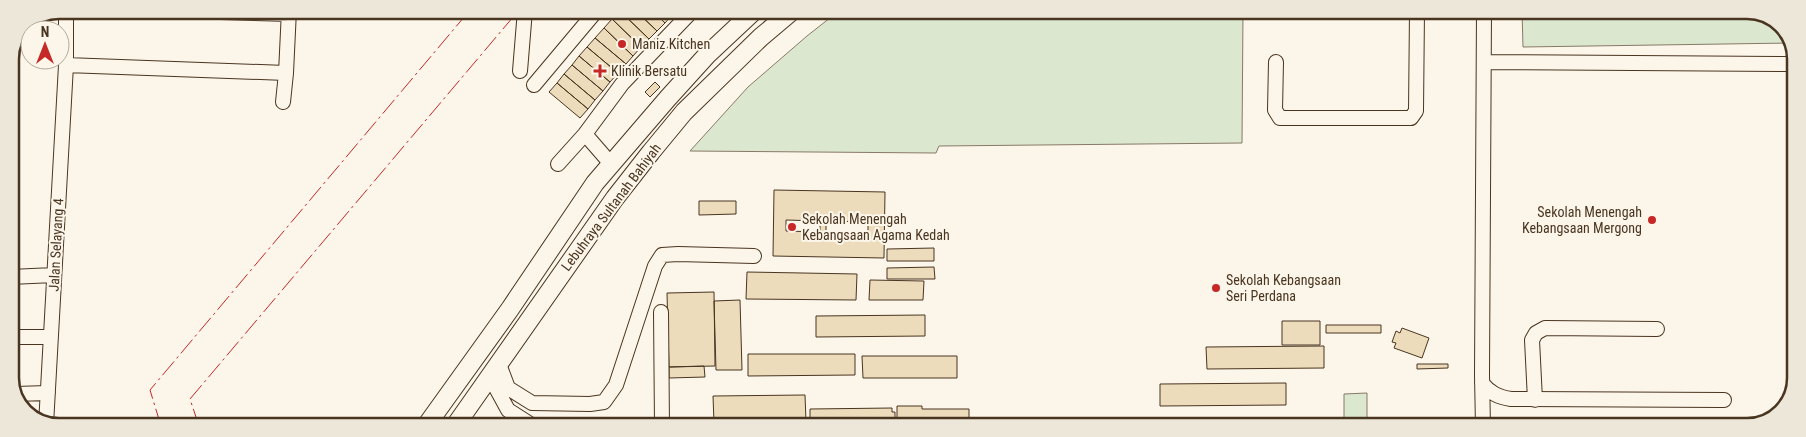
<svg xmlns="http://www.w3.org/2000/svg" width="1806" height="437" viewBox="0 0 1806 437" font-family="'Roboto Condensed',sans-serif">
<rect width="100%" height="100%" fill="#fbf6e9"/>
<path fill="#dce7d0" stroke="#887966" d="M840,10L1243,11L1242,143L939,146L936,153L690,151L748,87L807,36Z
M1522,11H1757L1784,26L1791,43L1523,47Z
M1367,393V427H1344V394Z"/>
<path fill="#ecdcbc" stroke="#4a3520" fill-rule="evenodd" d="M620,10H635L657,31L649,39L620,11Z
M635,10H652L665,23L657,31Z
M652,10H668L672,15L665,23Z
M620,11L649,39L641,47L612,19Z
M612,19L641,47L633,56L604,28Z
M604,28L633,56L626,64L595,38Z
M595,38L626,64L618,73L587,47Z
M587,47L618,73L610,82L579,56Z
M579,56L610,82L603,91L572,65Z
M572,65L603,91L595,100L564,74Z
M564,74L595,100L588,109L557,83Z
M655,82L660,87L650,97L645,92Z
M557,83L588,109L580,118L549,92Z
M774,190L885,192L884,258L773,256ZM786,220L820,221V232L786,231ZM826,221L868,222V233L826,232Z
M699,201H736V214L699,215Z
M934,248V261H887V249Z
M934,267L935,279H887V268Z
M747,272L857,274L856,300L746,299Z
M870,280L924,281L923,300H869Z
M714,292L715,366L669,367L667,293Z
M740,300L742,370H716L714,301Z
M925,315V336L816,337V316Z
M1282,321H1320V345H1282Z
M1326,325H1381V333H1326Z
M1402,328L1429,338L1422,358L1394,348L1396,343L1392,342L1396,331L1400,333Z
M1324,346V368L1207,369L1206,347Z
M748,354H855V375L748,376Z
M862,356H957V378H863Z
M1417,364H1448V368L1417,369Z
M704,366L705,377L669,378V367Z
M1286,383V405L1160,406V384Z
M805,395L806,421L714,423L713,396Z
M897,406H922V409H969V427L897,426Z
M892,408V412H895V426H810V409Z
M1212,421H1322V427H1212Z"/>
<g fill="none" stroke-linecap="round" stroke-linejoin="round">
<g stroke="#4a3520" stroke-width="16">
<path id="minor" d="M149,10L289,14
M1276,62L1275,110L1280,118H1411L1416,111L1417,11
M1485,62L1796,64
M66,65L286,73
M520,71L525,10
M534,85L597,10
M283,102L286,73L289,10
M585,134L611,164
M558,164L585,134L622,84L693,10
M10,277L54,275
M661,312L662,426
M10,337H51
M499,364L508,388L532,403L590,404L604,402L616,385L655,266L662,255L678,254L754,256
M490,377L508,410L533,426
M1482,383C1490,393 1498,397 1511,399L1724,400
M15,394L48,393
M1535,400L1532,340L1536,333L1545,328L1657,329
M46,425L66,65V10
M1483,427L1482,375L1484,11"/>
</g>
<g stroke="#4a3520" stroke-width="20">
<path id="major" d="M426,426L510,309L595,183L668,98L707,55L755,10
M455,426L615,198L651,152L684,112L761,37L793,10"/>
</g>
<use href="#minor" stroke="#fbf6e9" stroke-width="14"/>
<use href="#major" stroke="#fbf6e9" stroke-width="18"/>
<path stroke="#c62828" stroke-width="1" stroke-dasharray="18 4 2.5 4" stroke-linecap="butt" d="M161,426L150,390L470,10
M199,426L190,399L519,10"/>
</g>
<g fill="#c62828" stroke="#fbf6e9" stroke-width="2">
<circle cx="622" cy="44" r="5"/>
<path d="M597.5 63.5h5v5h5v5h-5v5h-5v-5h-5v-5h5z"/>
<circle cx="1652" cy="220" r="5"/>
<circle cx="792" cy="227" r="5"/>
<circle cx="1216" cy="288" r="5"/>
</g>
<g text-anchor="middle" stroke-width="4" stroke-linejoin="round" paint-order="stroke">
<g font-size="14" fill="#4a3520" stroke="#fbf6e9" text-anchor="start">
<text x="632" y="49">Maniz Kitchen</text>
<text x="611" y="76">Klinik Bersatu</text>
<text x="1642" y="217" text-anchor="end">Sekolah Menengah<tspan x="1642" dy="16">Kebangsaan Mergong</tspan></text>
<text x="802" y="224">Sekolah Menengah<tspan x="802" dy="16">Kebangsaan Agama Kedah</tspan></text>
<text x="1226" y="285">Sekolah Kebangsaan<tspan x="1226" dy="16">Seri Perdana</tspan></text>
</g>
<g font-size="14" fill="#4a3520" stroke="#fbf6e9">
<text transform="translate(611 207) rotate(-53)" y="5">Lebuhraya Sultanah Bahiyah</text>
<text transform="translate(56 245) rotate(-87)" y="5">Jalan Selayang 4</text>
</g>
</g>
<path d="M0 0H1806V437H0ZM59 19H1747A40 40 0 0 1 1787 59V378A40 40 0 0 1 1747 418H59A40 40 0 0 1 19 378V59A40 40 0 0 1 59 19Z" fill="#ede7d9" fill-rule="evenodd"/>
<path fill="none" stroke="#4a3520" stroke-width="2.5" d="M59 19H1747A40 40 0 0 1 1787 59V378A40 40 0 0 1 1747 418H59A40 40 0 0 1 19 378V59A40 40 0 0 1 59 19Z"/>
<g transform="translate(45 45)"><circle r="24" fill="#fbf6e9" stroke="#b4a999"/>
<path d="M0-4L9 19L0 12L-9 19Z" fill="#c62828"/>
<text y="-8" font-size="14" font-weight="bold" text-anchor="middle" fill="#4a3520">N</text>
</g>
</svg>
